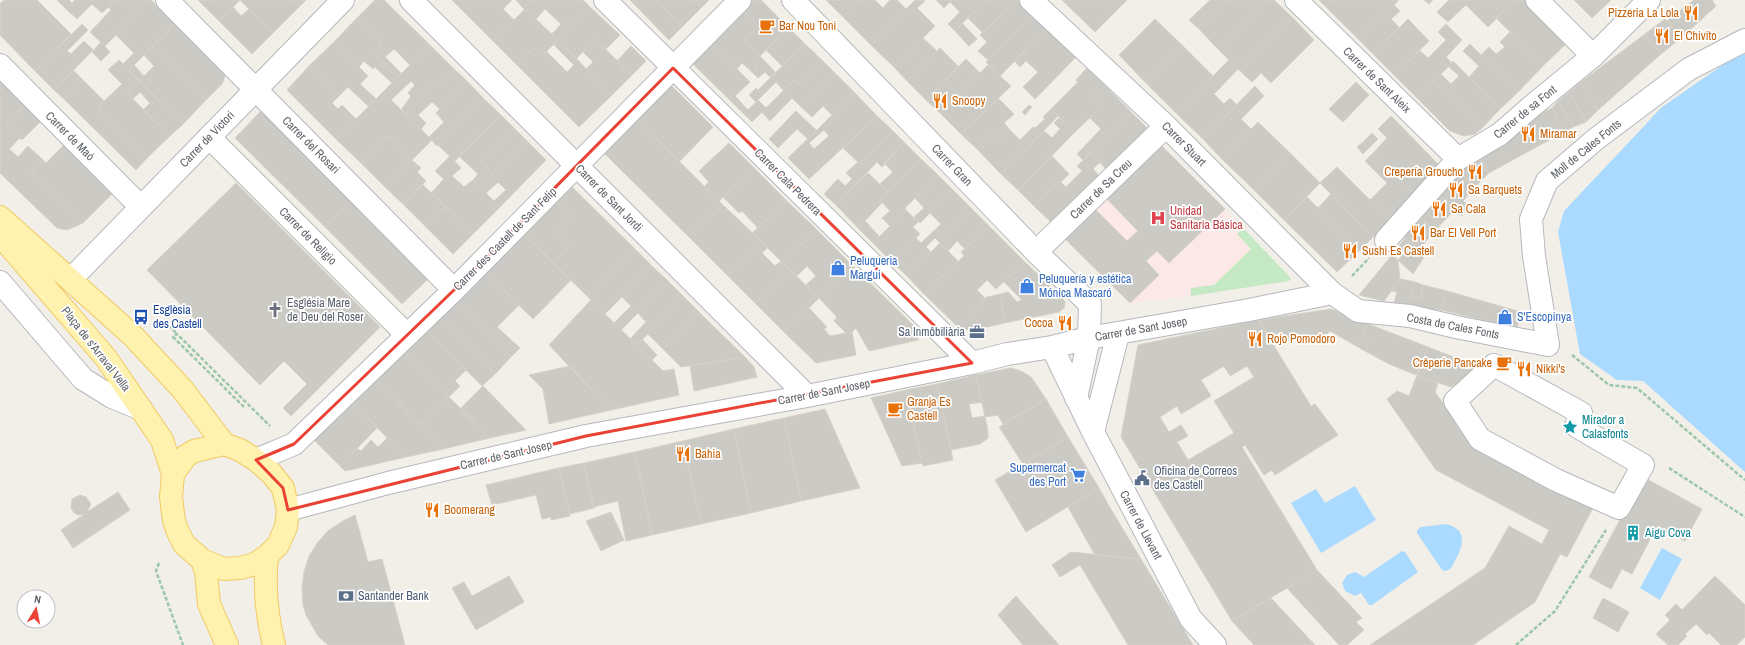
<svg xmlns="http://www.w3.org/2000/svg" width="1745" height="645" viewBox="0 0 1745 645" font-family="'Archivo Narrow',sans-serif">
<rect width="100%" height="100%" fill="#f1efe8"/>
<path fill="#fce8e6" d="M1188,173L1289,276L1291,279L1289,281L1191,296L1130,303L1063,237L1105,197Z"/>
<path fill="#c5e8c5" d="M1243,228L1289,276L1291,279L1289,281L1191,296V288L1214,285L1251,249L1237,234Z"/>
<path fill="#aadaff" d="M1745,54V493L1634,392L1580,354L1558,232L1564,211L1662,107L1730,60Z
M1355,486L1376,520L1321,553L1291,503L1316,489L1325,503Z
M1446,524C1467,529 1464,544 1456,559C1453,564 1452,569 1446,571L1442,570L1417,533V530L1421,527Z
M1662,548L1682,559L1660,600L1640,588Z
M1402,551L1405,552L1418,572L1372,605H1369L1361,593L1355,596L1345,591L1342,583L1347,575L1355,572L1364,577Z"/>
<path fill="#f1efe8" d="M1616,380L1643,381L1745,472V493L1634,392Z"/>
<path fill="#cccac5" stroke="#d6d1c6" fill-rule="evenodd" d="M4,0H37L71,34L35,71L0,35V4Z
M57,0H69L72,3L66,9Z
M75,0H116L102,13L92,4L77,19L66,9Z
M116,0H151L105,46L90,32L111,10L108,7Z
M151,0L176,23L129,70L123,64L134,53L116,35Z
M198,0H214L206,8Z
M214,0H240L219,21L206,8Z
M240,0H292L299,7L273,33Z
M292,0H306L299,7Z
M375,0H384L430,45L410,65L394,49L385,57L401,73L398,77L373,53L382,44L356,19Z
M452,0H512L503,9L514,20L493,41Z
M516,0H531L523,8Z
M531,0H583L590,7L558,40L552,34L561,24L545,9L536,19L523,8Z
M630,0H656L682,27L669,40Z
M656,0H695L702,7L682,27Z
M695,0H709L702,7Z
M753,0H761L789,28L760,56L776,73L771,78L765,72L758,78L752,72L758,67L753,62L759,55L744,40L758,26L742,10Z
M826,0H860L843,17Z
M860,0H875L883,8L890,0H897L906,9L871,45L843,17Z
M915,0L925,1L917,8L935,26L894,67L871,45Z
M936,0H952L944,8Z
M952,0H985L955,31L948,24L960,12L950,2Z
M985,0H1018L983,33L968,18Z
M1018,0L1033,15L988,60L978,51L987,42L980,35Z
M1062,0H1127L1095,32Z
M1210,0H1226L1198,28L1189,20Z
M1226,0H1267L1218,49L1198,28Z
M1267,0H1274L1293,18L1240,71L1218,49Z
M1319,0H1334L1326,7Z
M1334,0H1399L1359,40L1326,7Z
M1424,0H1433L1429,4Z
M1449,0H1471L1448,22L1437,12Z
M1471,0H1515L1488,27L1466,5Z
M1515,0H1529L1570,40L1544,65L1496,18Z
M1574,0H1611L1592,18Z
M1694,0H1712L1716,6L1681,38L1667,21Z
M1394,5L1400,11L1391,19L1399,27L1373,54L1359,40Z
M233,7L241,16L249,9L273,33L252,54L219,21Z
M590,7L620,35L606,49L595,39L576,59L558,40Z
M525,9L558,40L542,56L534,48L517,65L493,41Z
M742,10L758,26L744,40L759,55L753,62L758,67L752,72L742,63L737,69L710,42Z
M1033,15L1047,28L1000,76L986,62Z
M1293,18L1314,40L1271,83L1261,73L1252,82L1240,71Z
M356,19L382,44L373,53L398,77L392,83L375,67L373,69L364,61L359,67L334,42Z
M1155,19L1183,46L1146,83L1119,55Z
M1408,19L1429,41L1394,75L1373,54Z
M1665,19L1681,38L1661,54L1645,34Z
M176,23L224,72L225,76L222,84L206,100L152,46Z
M962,23L977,39L969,46L955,31Z
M82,24L88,30L67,51L71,54L84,41L93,50L54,90L35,71Z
M1446,24L1462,40L1446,57L1452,63L1417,98L1394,75L1419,50L1428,58L1446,40L1438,32Z
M789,28L805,44L782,66L766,50Z
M1047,28L1076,57L1035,99L1023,87L1038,72L1026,61L1020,67L1014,61Z
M1510,32L1544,65L1518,92L1481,55L1489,47L1496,54L1505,47L1500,42Z
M1645,34L1661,54L1598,110L1581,82Z
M923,38L937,51L907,81L894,67Z
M595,39L632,75L612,95L586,69L593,62L583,52Z
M558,40L612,95L579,127L517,65L534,48L542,56L546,51L567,72L574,65L553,44Z
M101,42L110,52L101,61L92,52Z
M334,42L368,76L360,84L376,99L368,106L348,87L340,95L310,65Z
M710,42L750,82L735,96L748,110L744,114L691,62Z
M805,44L823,61L800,85L794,80L783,90L776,82L763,95L758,90Z
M1470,44L1518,92L1500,109L1469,77L1479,66L1463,51Z
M430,45L455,70L440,85L437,82L405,114L401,110L411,96L408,93L415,85L411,81L391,100L383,92Z
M152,46L206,100L183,124L129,70L134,65L144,76L154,66L144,55Z
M631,46L646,61L632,75L617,61Z
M1183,46L1213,76L1176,113L1146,83Z
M940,48L959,67L926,100L907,81Z
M966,59L980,73L940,113L926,100Z
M119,60L139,81L127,93L170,136L148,157L98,107L122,84L108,70Z
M1229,60L1238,69L1214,94L1224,104L1230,98L1237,105L1203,139L1176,113Z
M823,61L836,74L801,107L792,98L770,121L762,112L794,80L800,85Z
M1453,61L1500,109L1482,128L1434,81L1441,74L1451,84L1459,76L1448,66Z
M310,65L340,95L332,103L338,109L342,105L356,119L336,139L287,90Z
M988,65L1011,86L961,134L940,113Z
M1087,68L1105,86L1092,98L1101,107L1074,133L1051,109L1078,82L1076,80Z
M73,70L83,80L64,99L54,90Z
M455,70L467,81L440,109L432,102L418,115L426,123L421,129L405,114L437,82L440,85Z
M836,74L855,93L832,115L823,106L812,117L801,107Z
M83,80L104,101L98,107L148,157L136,170L64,99Z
M0,81L25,104L6,124L20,138L9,149L18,157L28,146L43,160L31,172L83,223L67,230L57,228L0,173Z
M139,81L183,124L170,136L143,110L150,103L140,92L133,99L127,93Z
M467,81L484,99L437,146L429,137L444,122L436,113Z
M1434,81L1482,128L1475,134L1464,136L1450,131L1417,98Z
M1356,82L1369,95L1343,122L1329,109Z
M1581,82L1598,110L1586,122L1569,92Z
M669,83L713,127L679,162L636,118Z
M1105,86L1132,113L1083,160L1077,154L1101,129L1090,118L1101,107L1092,98Z
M1255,86L1264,96L1241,119L1251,129L1222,159L1203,139Z
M756,88L763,95L756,102L749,95Z
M383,92L432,140L412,160L388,136L361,163L336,139Z
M1569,92L1586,122L1573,127L1558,101Z
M855,93L877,116L809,179L788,158ZM824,130L829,136L814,149L809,143Z
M998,98L1014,114L1004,123L1010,130L1001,139L994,132L977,149L961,134Z
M484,99L501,115L455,161L438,145Z
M758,100L766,108L752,122L744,114Z
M1558,101L1573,127L1564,132L1552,108Z
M25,104L41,121L22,140L6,124Z
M1029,105L1032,107L1025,115L1022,112Z
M1552,108L1564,132L1509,162L1498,147L1515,125Z
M1051,109L1058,116L1001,174L977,149L994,132L1001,139L1010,130L1020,140L1033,127L1035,128L1045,119L1043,117Z
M262,110L353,200L325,227L235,138Z
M796,111L816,130L808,139L797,129L778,148L769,139Z
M1132,113L1151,132L1109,172L1091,153Z
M501,115L514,128L481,162L492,174L479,186L473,180L478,174L459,156Z
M877,116L893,131L860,164L843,148Z
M1391,116L1442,168L1415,195L1373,153L1387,138L1378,129Z
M636,118L723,205L689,237L602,151Z
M1059,118L1074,133L1018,190L1001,174L1044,131L1052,138L1060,129L1054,123Z
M1258,122L1290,153L1254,190L1222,159Z
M514,128L528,142L494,175L481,162Z
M893,131L904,142L882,167L877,162L836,205L824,194L838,179L845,186L852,179L846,173L858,162L860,164Z
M1372,133L1378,139L1369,148L1363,142Z
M388,136L412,160L385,187L361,163Z
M528,142L546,160L500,207L494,201L506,190L498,182L486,193L479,186L492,174L494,175Z
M904,142L921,159L888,192L880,184L893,172L884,163Z
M1363,142L1369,148L1363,154L1357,147Z
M729,143L754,168L719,201L704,187L709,182L699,171Z
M65,144L113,193L83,223L31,172L43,160L46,163Z
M1160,144L1225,209L1169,263L1157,251L1146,261L1159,275L1130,303L1063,237L1094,208L1127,241L1138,231L1105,197Z
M1498,147L1509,162L1489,173L1477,156Z
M1091,153L1100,162L1093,169L1102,179L1054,225L1034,206L1059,180L1066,187L1082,171L1077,166Z
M1290,153L1320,183L1284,220L1254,190Z
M1373,153L1415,195L1390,220L1370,200L1387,183L1365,161Z
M450,156L461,168L452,176L464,187L473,180L500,207L473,234L431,193L444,179L435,171Z
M1052,156L1069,174L1061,182L1059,180L1034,206L1018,190Z
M1477,156L1489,173L1475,187L1457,170Z
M921,159L938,175L905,208L906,210L890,226L882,218L890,211L880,200Z
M412,160L421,168L417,172L426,181L403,204L385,187Z
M1337,167L1390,220L1373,237L1320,183Z
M754,168L787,201L758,228L742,211L739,213L723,197Z
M1457,170L1475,187L1463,201L1470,207L1462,216L1436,193Z
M868,173L888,192L880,200L882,203L880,205L858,228L836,205Z
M938,175L953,190L920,223L914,217L924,208L915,198Z
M236,183L380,327L291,416L283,408L307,384L284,361L260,385L147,270Z
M422,184L445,206L425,226L403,204Z
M569,184L635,249L587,296L553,263L570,246L555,231L570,215L554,199Z
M953,190L973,210L940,243L935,238L926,247L931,252L907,276L892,262L916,238L921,243L941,224L930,213Z
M1436,193L1455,210L1440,225L1422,208Z
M1331,194L1373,237L1360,250L1318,208Z
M1307,197L1360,250L1337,272L1284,220Z
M554,199L570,215L555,231L570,246L553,263L522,231Z
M353,200L430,277L402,304L325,227Z
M787,201L817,230L782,262L752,233Z
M723,205L761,241L727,275L689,237Z
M445,206L473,234L453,254L425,226Z
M1422,208L1440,225L1435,231L1417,214Z
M906,210L918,222L913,227L920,234L892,262L873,243Z
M973,210L989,226L965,249L957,241L948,251L940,243Z
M1417,214L1435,231L1418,250L1400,233Z
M865,221L879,236L873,243L858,228Z
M989,226L1025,262L996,289L987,280L977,290L986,299L970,314L983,328L971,330L964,329L957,326L924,294L964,256L961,252Z
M817,230L853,266L819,298L806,285L816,276L807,266L797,276L782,262Z
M522,231L571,280L533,319L483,270Z
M1405,238L1418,250V252L1424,257L1413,274L1398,260L1408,249H1404L1395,258L1392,255Z
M761,241L767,248L762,253L775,266L781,261L789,269L755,303L727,275Z
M940,243L958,261L924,294L907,276Z
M635,249L652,266L605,314L587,296Z
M1392,255L1398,260L1400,279L1384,301L1359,295Z
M1025,262L1063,299L1065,302L1064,308L1059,312L1004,323L1001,294L1008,292L1017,302L1022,300L1004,282Z
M652,266L669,282L621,330L614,323L631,306L622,297Z
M853,266L920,332L918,340L869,351L856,328L852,332L856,355L816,363L784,332L809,308L827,327L824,329L830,336L846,333L834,321L837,317L819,298Z
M789,269L819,298L784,332L755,303Z
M483,270L519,305L497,327L520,348L511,357L453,300Z
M1400,279L1415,282L1412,296L1420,298L1423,285L1447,291L1441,310L1416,309L1394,303L1397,292L1391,291Z
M669,282L684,297L637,345L630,339L646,322L638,313Z
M1415,282L1423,285L1420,298L1412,296Z
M1447,291L1521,312L1517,328L1441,310Z
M1001,294L1004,323L983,328L970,314L987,297Z
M684,297L700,313L663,349L648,334Z
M453,300L511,357L495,374L437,316Z
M591,300L663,371L674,369L679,395L611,410L549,345Z
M1331,309L1368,324L1363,338L1369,340L1365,351L1330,331L1327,334L1273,343L1258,320Z
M700,313L705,318L745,357L681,367L663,349Z
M437,316L495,374L482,386L424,328Z
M1258,320L1311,406L1315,404L1338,435L1275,475L1272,470L1264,475L1245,445L1242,447L1317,570L1232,621L1121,437L1138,345ZM1224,366L1230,376L1247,366L1254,377L1214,401L1234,433L1188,460L1177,442L1188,436L1181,425L1169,432L1160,417L1177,406L1181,414L1211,396L1201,380Z
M1368,324L1428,347L1416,375L1389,364L1365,351L1369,340L1363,338Z
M424,328L466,370L455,381L460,386L449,397L402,350Z
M642,339L657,355L652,360L637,345Z
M1428,347L1476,366L1474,372L1451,387L1417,375Z
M402,350L448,396L420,424L374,377Z
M745,357L754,367L757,377L694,391L690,366Z
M570,366L611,410L549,424L543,389L529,375Z
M1011,368L1021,371L1031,377L1046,399L1003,424L998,415L985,417L976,375Z
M976,375L982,402L969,404L972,418L985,416L988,432V438L980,444L951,450L937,384Z
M1417,375L1438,383L1435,392L1466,435L1595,504L1567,557L1560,554L1535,602L1473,645H1370L1485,568L1509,526L1542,544L1549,530L1436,470L1387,399L1397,391L1409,396Z
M374,377L402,405L443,449L406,457L351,401Z
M937,384L953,460L923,466L906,390Z
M483,386L526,430L490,438L460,409Z
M906,390L922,463L902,466L871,398Z
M448,396L490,438L443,449L420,424Z
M1046,399L1068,437L1023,464L999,427Z
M351,401L377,428L340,466L313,439Z
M825,409L860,488L801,501L784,418Z
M784,418L801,501L751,513L734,429Z
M734,429L751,513L701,524L683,441Z
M1068,437L1099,488L1026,532L995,480Z
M387,438L406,457L345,471L340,466L357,448L361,451L371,440L378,447Z
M683,441L701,524L652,535L635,452Z
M635,452L652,535L626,541L618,501L593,507L584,463Z
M584,463L594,508L570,514L559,468Z
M559,468L570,516L551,520V517L542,519L536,495L492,505L486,485Z
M1643,477L1702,509L1685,541L1657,526L1632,574L1622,569L1611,589L1589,577Z
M1099,488L1109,506L1141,559L1095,555L1068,507Z
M118,492L130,510L73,548L61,530L85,514L79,515L74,513L71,508L72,499L80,495L86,497L91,504L87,512Z
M611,512L624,540L601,551L586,521Z
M355,515L368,562L382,559L405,645H328L318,636L306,615L303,605L302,588L304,572L309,556L318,542L329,530L343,521Z
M1071,552L1141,559L1193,645H1128L1080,565L1060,577L1052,565Z
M1317,570L1362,618L1356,622L1364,630L1347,645H1339L1287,588Z
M509,576L524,602L476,630L452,588L464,582L472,596Z
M1715,576L1745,605V637L1737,645H1721L1709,633L1707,635L1696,624L1685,634L1687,636L1678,645H1668L1656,634L1670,620L1665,615L1676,604L1682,610Z
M1016,596L1059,645H1023L998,615Z
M1271,598L1315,645H1254L1232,621Z
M1603,598L1629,612L1618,632L1593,618Z"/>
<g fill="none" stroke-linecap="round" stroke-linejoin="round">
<g stroke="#b5b8bc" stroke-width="24">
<path id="minor" d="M167,0L454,290
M411,0L807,396
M605,0L972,363
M793,0L1036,252L1090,304L1089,338L1076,398
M1031,0L1166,126L1332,293L1358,311L1410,316L1456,327L1548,345L1534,256L1531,219L1547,181L1596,139L1689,69L1745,40
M1296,0L1458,159
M1537,0L1593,56
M0,65L141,207
M209,137L407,335
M1386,240L1458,159L1500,134L1532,106L1593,56L1649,0
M1036,252L1166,126
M71,279L343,0
M0,282L83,379L112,397L141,409
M1052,347L1093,432L1191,619L1215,645
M1494,365L1581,413L1576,426L1643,465L1619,508L1556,480L1480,439L1455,401Z
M1093,432L1118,334
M256,460L294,444L454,290L740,0
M288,510L388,483L586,436L807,396L972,363L1007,354L1052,347L1089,338L1249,310L1332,293"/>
</g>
<g stroke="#f2c960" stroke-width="24">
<path id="major" d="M0,217L133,336L183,390L224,444L240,450L256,460L271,473L283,488L288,510L286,527L278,545L267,556L255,564L240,568L224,569L202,560L184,544L178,532L174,521L171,497L173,474L186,456L194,451L224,444
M0,235L106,358L162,440L173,474
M267,556C264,585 267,617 274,645
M202,560L206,572L209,604L227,645"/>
</g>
<path stroke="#9cc7a9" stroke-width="2.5" stroke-dasharray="4 2" stroke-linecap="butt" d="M1352,276L1369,258
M165,321L177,334
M1572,355L1609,385L1637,388L1745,480
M244,407L173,337L177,334L270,426
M1669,468L1745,517
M159,563L156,571L183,645
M1516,645L1555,611L1606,530"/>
<use href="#minor" stroke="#fff" stroke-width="22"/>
<use href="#major" stroke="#fff2af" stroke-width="22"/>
</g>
<path fill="none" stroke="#ea4335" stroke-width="3" stroke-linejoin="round" d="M673,68L972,363L586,436L288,510L283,488L256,460L294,444L454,290Z"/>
<defs>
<g id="restaurant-bare" transform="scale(1.2)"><path d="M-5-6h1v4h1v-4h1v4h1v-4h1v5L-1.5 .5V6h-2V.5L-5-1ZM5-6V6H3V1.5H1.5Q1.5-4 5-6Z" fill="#e8710a" stroke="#fff" stroke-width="2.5" paint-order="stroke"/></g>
<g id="cafe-bare" transform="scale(1.2)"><path d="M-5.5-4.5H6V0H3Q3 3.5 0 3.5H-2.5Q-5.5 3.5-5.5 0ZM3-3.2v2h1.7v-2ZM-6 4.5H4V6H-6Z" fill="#e8710a" stroke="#fff" stroke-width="2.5" paint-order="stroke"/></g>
<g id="hospital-bare" transform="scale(1.2)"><path d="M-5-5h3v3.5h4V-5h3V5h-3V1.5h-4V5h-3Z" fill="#e0444e" stroke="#fff" stroke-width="2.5" paint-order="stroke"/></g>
<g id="shop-bare" transform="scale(1.2)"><path d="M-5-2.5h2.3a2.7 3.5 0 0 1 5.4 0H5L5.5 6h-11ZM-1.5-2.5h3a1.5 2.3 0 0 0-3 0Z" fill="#3f7fe0" stroke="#fff" stroke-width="2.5" paint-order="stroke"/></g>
<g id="church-bare" transform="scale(1.2)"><path d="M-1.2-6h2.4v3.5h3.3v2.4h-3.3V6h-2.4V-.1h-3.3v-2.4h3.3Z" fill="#6b7280" stroke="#fff" stroke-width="2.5" paint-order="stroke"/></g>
<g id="bus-bare" transform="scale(1.2)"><path d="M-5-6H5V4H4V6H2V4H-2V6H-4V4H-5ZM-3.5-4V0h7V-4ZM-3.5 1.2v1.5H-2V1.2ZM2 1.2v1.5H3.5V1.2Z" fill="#1a4fb4" stroke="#fff" stroke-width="2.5" paint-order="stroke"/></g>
<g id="office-bare" transform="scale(1.2)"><path d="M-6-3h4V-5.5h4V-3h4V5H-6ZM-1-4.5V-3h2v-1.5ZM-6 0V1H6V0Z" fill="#5c6f8a" stroke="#fff" stroke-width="2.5" paint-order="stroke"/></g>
<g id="sight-bare" transform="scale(1.2)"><path d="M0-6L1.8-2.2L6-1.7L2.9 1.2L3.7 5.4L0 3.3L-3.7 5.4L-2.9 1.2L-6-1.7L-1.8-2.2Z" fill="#0f9aa8" stroke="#fff" stroke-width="2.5" paint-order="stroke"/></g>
<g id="supermarket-bare" transform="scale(1.2)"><path d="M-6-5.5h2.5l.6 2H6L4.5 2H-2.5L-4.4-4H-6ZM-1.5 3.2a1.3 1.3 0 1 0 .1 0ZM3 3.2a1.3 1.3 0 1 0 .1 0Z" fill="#3f7fe0" stroke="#fff" stroke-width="2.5" paint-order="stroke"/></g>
<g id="civic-bare" transform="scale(1.2)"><path d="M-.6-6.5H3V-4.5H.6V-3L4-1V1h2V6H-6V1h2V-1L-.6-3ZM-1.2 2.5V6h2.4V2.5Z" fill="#5c6f8a" stroke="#fff" stroke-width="2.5" paint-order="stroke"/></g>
<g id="building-bare" transform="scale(1.2)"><path d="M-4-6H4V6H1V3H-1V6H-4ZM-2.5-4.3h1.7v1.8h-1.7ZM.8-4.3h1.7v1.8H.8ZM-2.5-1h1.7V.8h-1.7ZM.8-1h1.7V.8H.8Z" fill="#0f9aa8" stroke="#fff" stroke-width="2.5" paint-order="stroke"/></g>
<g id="bank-bare" transform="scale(1.2)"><path d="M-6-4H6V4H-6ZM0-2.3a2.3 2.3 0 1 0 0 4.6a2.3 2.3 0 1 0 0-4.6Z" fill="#5c6f8a" stroke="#fff" stroke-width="2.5" paint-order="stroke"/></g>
</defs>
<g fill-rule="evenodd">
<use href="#restaurant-bare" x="1691" y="13"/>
<use href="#cafe-bare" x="767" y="26"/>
<use href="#restaurant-bare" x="1662" y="36"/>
<use href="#restaurant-bare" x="940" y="101"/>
<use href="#restaurant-bare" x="1528" y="134"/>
<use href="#restaurant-bare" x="1475" y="172"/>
<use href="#restaurant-bare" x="1456" y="190"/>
<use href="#restaurant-bare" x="1439" y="209"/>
<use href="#hospital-bare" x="1158" y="218"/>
<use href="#restaurant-bare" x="1418" y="233"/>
<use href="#restaurant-bare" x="1350" y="251"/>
<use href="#shop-bare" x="838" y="268"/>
<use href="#shop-bare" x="1027" y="286"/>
<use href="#church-bare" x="275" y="310"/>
<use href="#bus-bare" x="141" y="317"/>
<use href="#shop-bare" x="1505" y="317"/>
<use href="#restaurant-bare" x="1065" y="323"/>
<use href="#office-bare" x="977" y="332"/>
<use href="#restaurant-bare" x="1255" y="339"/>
<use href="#cafe-bare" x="1504" y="363"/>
<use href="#restaurant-bare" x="1524" y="369"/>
<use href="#cafe-bare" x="895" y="409"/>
<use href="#sight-bare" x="1570" y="427"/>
<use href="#restaurant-bare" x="683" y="454"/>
<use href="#supermarket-bare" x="1078" y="475"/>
<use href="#civic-bare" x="1142" y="478"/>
<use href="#restaurant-bare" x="432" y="510"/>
<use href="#building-bare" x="1633" y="533"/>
<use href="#bank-bare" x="346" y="596"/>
</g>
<g text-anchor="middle" stroke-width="3.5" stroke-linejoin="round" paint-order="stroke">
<g font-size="12" fill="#c56008" stroke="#fff" text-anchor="start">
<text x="1679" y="17" text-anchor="end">Pizzeria La Lola</text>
<text x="779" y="30">Bar Nou Toni</text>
<text x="1674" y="40">El Chivito</text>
<text x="952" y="105">Snoopy</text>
<text x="1540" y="138">Miramar</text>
<text x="1463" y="176" text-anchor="end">Crepería Groucho</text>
<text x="1468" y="194">Sa Barquets</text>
<text x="1451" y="213">Sa Cala</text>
<text x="1430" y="237">Bar El Vell Port</text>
<text x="1362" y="255">Sushi Es Castell</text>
<text x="1053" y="327" text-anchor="end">Cocoa</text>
<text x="1267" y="343">Rojo Pomodoro</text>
<text x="1492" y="367" text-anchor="end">Crêperie Pancake</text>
<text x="1536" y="373">Nikki's</text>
<text x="907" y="406">Granja Es<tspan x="907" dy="14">Castell</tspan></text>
<text x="695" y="458">Bahia</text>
<text x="444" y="514">Boomerang</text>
</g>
<g font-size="12" fill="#5f6368" stroke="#fff">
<text transform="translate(1377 80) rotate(44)" y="4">Carrer de Sant Aleix</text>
<text transform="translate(1525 112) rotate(-39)" y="4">Carrer de sa Font</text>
<text transform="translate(70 136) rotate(45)" y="4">Carrer de Maó</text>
<text transform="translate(207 139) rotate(-46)" y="4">Carrer de Victori</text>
<text transform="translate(1184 144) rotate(45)" y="4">Carrer Stuart</text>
<text transform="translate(311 145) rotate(45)" y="4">Carrer del Rosari</text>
<text transform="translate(1586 149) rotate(-39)" y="4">Moll de Cales Fonts</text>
<text transform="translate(952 165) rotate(46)" y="4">Carrer Gran</text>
<text transform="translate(788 182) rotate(45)" y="4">Carrer Cala Pedrera</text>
<text transform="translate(1101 189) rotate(-44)" y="4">Carrer de Sa Creu</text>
<text transform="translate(609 198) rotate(45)" y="4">Carrer de Sant Jordi</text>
<text transform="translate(308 236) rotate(45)" y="4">Carrer de Religio</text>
<text transform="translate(505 239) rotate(-45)" y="4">Carrer des Castell de Sant Felip</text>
<text transform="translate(1453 326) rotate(11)" y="4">Costa de Cales Fonts</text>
<text transform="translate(1141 329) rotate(-10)" y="4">Carrer de Sant Josep</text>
<text transform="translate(96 349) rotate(52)" y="4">Plaça de s'Arraval Vella</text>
<text transform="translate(824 392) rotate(-11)" y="4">Carrer de Sant Josep</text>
<text transform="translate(506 455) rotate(-13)" y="4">Carrer de Sant Josep</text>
<text transform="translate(1141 525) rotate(62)" y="4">Carrer de Llevant</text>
</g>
<g font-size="12" fill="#be3a42" stroke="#fff" text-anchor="start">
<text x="1170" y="215">Unidad<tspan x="1170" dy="14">Sanitaria Básica</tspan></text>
</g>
<g font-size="12" fill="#366cbe" stroke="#fff" text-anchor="start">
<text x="850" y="265">Peluqueria<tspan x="850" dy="14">Margui</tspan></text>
<text x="1039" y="283">Peluquería y estética<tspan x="1039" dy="14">Mónica Mascaró</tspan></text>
<text x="1517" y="321">S'Escopinya</text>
<text x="1066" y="472" text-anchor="end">Supermercat<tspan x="1066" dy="14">des Port</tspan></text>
</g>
<g font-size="12" fill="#5b616d" stroke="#fff" text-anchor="start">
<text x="287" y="307">Església Mare<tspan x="287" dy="14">de Deu del Roser</tspan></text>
</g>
<g font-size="12" fill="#164399" stroke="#fff" text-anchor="start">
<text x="153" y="314">Esglèsia<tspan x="153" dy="14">des Castell</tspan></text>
</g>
<g font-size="12" fill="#4e5e75" stroke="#fff" text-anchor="start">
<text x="965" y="336" text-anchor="end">Sa Inmôbiliària</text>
<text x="1154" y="475">Oficina de Correos<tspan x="1154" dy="14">des Castell</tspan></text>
<text x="358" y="600">Santander Bank</text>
</g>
<g font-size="12" fill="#0d838f" stroke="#fff" text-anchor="start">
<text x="1582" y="424">Mirador a<tspan x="1582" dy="14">Calasfonts</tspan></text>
<text x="1645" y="537">Aigu Cova</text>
</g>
</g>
<g transform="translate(36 609) rotate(10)"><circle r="19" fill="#ffffff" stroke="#bfc1c3"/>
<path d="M0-3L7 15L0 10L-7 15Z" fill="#ea4335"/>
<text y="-6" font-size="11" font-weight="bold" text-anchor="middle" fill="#5f6368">N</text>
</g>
</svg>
